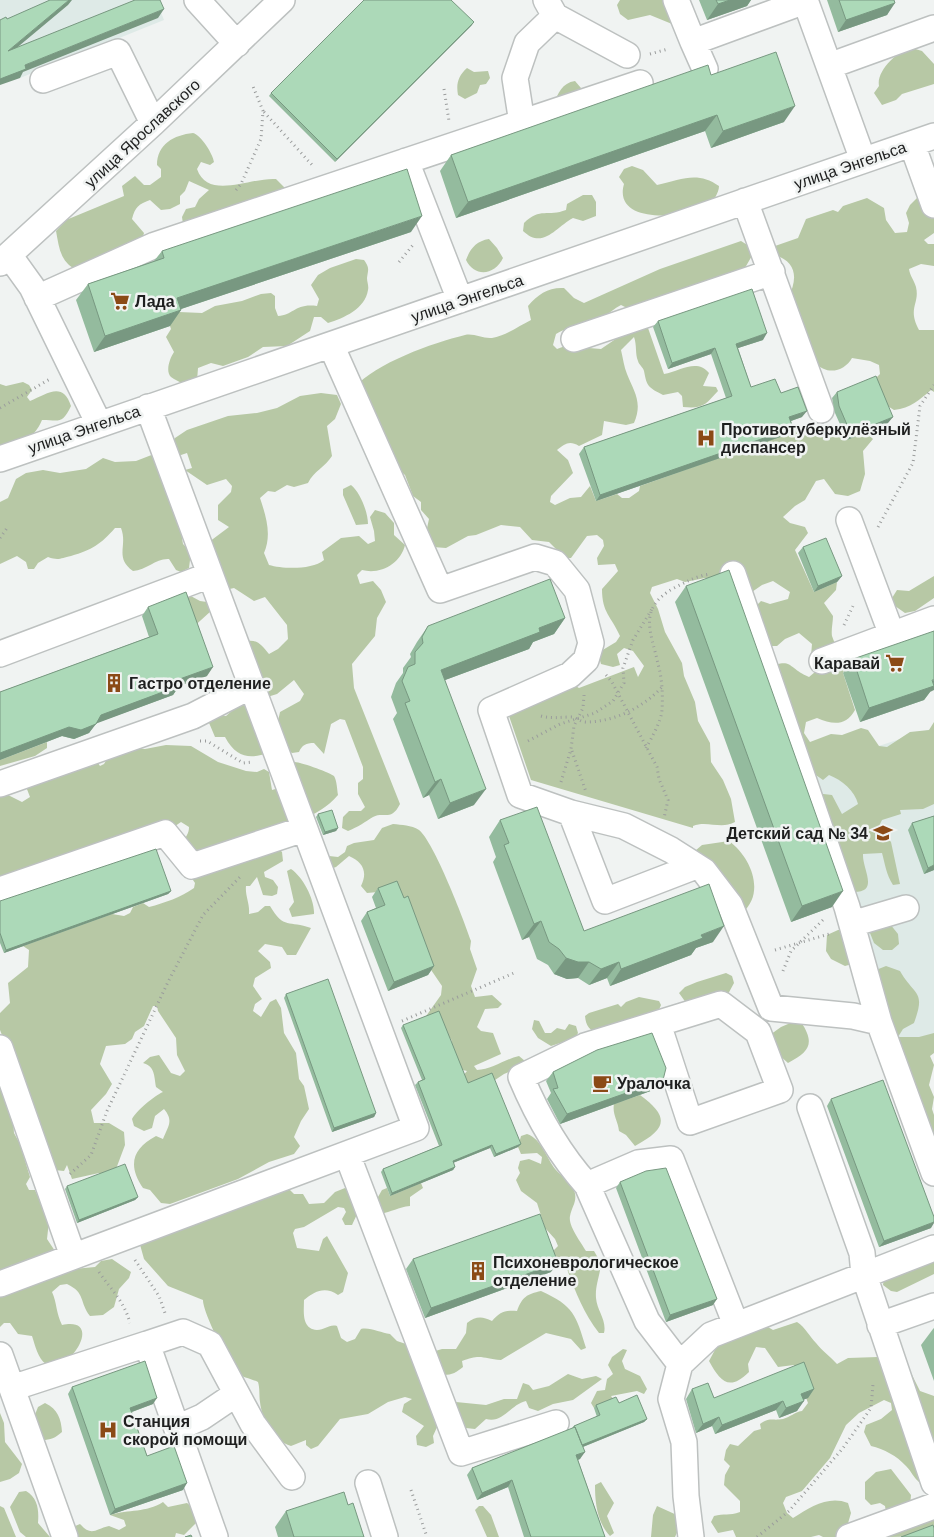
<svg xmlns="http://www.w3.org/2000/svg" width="934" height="1537" viewBox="0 0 934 1537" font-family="Helvetica,sans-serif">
<rect width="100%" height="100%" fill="#f0f3f2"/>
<path fill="#deeae7" d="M0,0H156L164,20L20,78L0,27Z
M934,728V1038L901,1049L811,768Z"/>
<path fill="#b7c8a5" d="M620,0H671L672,24L650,15L628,20L620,14L617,5Z
M912,48L922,51L934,64V84L902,94L896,100L882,105L874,93L879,86C876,71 898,50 912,48Z
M467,68L474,72L488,71L490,78L486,84L480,85L477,93L465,99L458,95C456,84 458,76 467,68Z
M575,81L581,88L575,96L554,104C558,93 562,83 575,81Z
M193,133C201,135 213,154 214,162L210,165L201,162L197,169C208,201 251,177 276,179L285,188L281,198L183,224L182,217L186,209L195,207L199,199L209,190L189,181L185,191L180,196V204L170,209L161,210L150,200C139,204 135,207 132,219L144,233L142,240L75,269C60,261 59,247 56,231L66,220L124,196L122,186L135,176L144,185H150L161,177V169L157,165C157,144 174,135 193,133Z
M632,166L643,170L657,185C682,179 698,171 719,186C719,193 713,202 707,206C688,218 612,226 624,184L619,177L624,169Z
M934,181V233L924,240L928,244H934V266L921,264L909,269C910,276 914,280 916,287C920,304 907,308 919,330H934V392L931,390C919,400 911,408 894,410L886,405L872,382L880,374L879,365L870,361L852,358C845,371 827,376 816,363C808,354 794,311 788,298C798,279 797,262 775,255V246L798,238L806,219L833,210L838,212L843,206L867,198L884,208L886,220L895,233L907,232L909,223L906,213L910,205Z
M583,195H592L596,202V216L583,221L573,218C556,227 543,250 523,231L524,223C540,207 548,217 566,210L567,204Z
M489,239L497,248L503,258C495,275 475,278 466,260C470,249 476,241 489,239Z
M741,241L749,246L753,254L742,273L722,278L716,277L700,289L690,286L675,295L669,293L657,301L629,309L621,305C609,311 600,323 587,326C573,330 571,325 556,334L553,345L557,349L584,339L589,348L601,349L639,323L648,328L664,374C680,371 697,358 709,373L703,386L716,387L718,391C705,405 703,409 683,407L682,396L678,392L663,395C648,387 647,387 644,371C643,367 639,365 638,361C635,354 637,345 634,337L621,350C623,358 624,367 627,374C634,392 643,402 634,423L626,425L604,421L602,435L579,446C569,440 565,444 557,450L568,460L573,473L551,496L550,502L555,505L570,498L581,497L590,486L596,501L617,494L622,498H629L639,491L640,486L805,427L815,428L827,437L842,429L847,440L866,432L873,439L863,451L865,474L860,491L848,496L835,494L824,479L816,481L805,500L795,506L783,517L790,523L805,527L808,533L795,550L814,592L837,582L836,590L824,603L833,616C833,622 831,630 832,636C836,650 850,659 843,673L855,710C846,726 833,725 817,718L806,722L804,733L810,742L831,734L842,735L861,728L868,730L879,746L887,747L910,732L929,730L934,722V804L923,809L900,810L901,814L882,820L878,828L891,842L900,884L893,885C886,874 885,864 882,853L863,854C862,869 881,894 851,892L815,793L832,795L842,814L858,804C855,791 842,780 829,775L823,780L813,773L766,670C792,655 788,669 809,677L815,672L817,663L811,656L812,644L799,633L785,639L777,646H771L755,607L761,601L770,604L788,599L790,592L773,581L762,585L749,594L705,578L685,582L677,579L652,587L650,593L658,609L665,632L682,663L684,676L695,702L698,721L710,743L711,762L723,780L731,799L735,822C721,830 707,820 693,826V828L531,780L509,716L574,685L579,688L634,667L638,677L644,666L633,651L624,648L617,654L620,665L613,667L601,664L599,657L601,651L616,642L620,636C611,616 602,613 602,589L618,571L615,564L598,565L597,558L604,546L603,540L597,535L587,536L571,558H565L549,542L532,540L520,527L501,525L476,535L468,536L446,548L433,547L426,533L429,519L421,510V502L413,496L405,475L398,469L381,434L379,419L354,388C376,363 432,343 465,335C474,333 483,339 492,338C505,336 519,326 531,320L528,306C538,294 549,287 564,288L574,298L584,303L660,269Z
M356,259L364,260C370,268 368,270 367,278C367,282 369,286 368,290C365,309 344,318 328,323L321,317H314L310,331L287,346L263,347L248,357L223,366L211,363L198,368L197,381L182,384C179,381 175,380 171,377C165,371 170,358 174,352L166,337L171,329L168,320L179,312L202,313L215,306L242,301L261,294L271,293L275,296V308L278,316C294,315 295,303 317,306L319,299L311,285L318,275L330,268Z
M23,382L29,385L32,390L27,397L30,401C47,394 63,381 71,406C62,425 59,420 42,420C34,440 19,443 0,450V384L6,386Z
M321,393L337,395L341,404L335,419L327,426L332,456C325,467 314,471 308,483L294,487L287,485L275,492L268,491L260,498C266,516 272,535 264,553L269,565C283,569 312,570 324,560L322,552L341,538L359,536L368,544L375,541L374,531L370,517L375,510L385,513L394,523V535L405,545C401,563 381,575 362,570L357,575L360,584L373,581L381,590L386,602L377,618L375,636L352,664L354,688L400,804C391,822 384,811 373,817C365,822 358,827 348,831L342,828L343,817L349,811H361L365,807L358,794V783L363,779V767L345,720L340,719L331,724L324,754L314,743C306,743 302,745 299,752L292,753L284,747C259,757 240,765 225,737H215L207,718L213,715L226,716L234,709L245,704L277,726L280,712L300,701L304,694L294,680L277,694L264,698L247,641C258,639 262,646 269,654L278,649L288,639L287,625L265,597L254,601L234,588L221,591L205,545L229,527L218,520V505L231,492L232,486L226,479L207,485L185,470L192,468L187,453L175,457L182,538L183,544L191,552L189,568L181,572L176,570L169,559C156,558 147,570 133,571C114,557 128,546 121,528H115C101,544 92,550 71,556C61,558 59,561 48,557L38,563L34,569H28L26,562L17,556L0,564V502L8,498L16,479L26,473L43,470L60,473L86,469L103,458L115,462L136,461L167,449L175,438L187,430L228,416L257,413L277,408L300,396Z
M351,485C360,492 368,512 368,524L356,525L343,495V489Z
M934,576V598L915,611L905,613L895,606L892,598L897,590L909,591Z
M189,595L200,601L207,602L211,611L190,630L182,597Z
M47,742V748L35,756L0,766V760Z
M166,745L191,746L218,762L246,771L257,772L264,769L269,772L272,790L279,788C282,780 285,765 294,762C298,761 331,773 334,776C337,781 337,789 338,795C314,824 270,827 237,837L235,844L277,847L282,852L283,861L264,872L265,877L273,880L278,887L277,894L272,896L263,895L257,877L250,886H246C245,896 250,903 249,914L258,912L265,906H270C284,930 289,920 311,928L296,955H287L282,947L265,944L258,951L270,962L271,968L255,978L253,986L262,999L255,1004L253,1011L261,1017L270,1002L276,999L281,1008L284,1033L296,1053L299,1079L304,1086L309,1109L301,1121L294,1137L300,1146L294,1154L269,1162L238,1179L170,1204L161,1203L150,1190L143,1188C127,1165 133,1148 156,1136L163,1139C168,1126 174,1121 164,1109L155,1116L152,1128L144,1131L134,1126L132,1119C136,1111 154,1096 163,1092L156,1087C154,1076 155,1066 143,1063L150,1057L159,1055L171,1073L180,1076L185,1071L177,1055L176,1038L158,1011L157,1006H153L144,1026L135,1032L132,1039L125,1044L106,1046L100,1064L112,1084L106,1094L91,1110L94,1123H109L124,1132L125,1145L116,1169L101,1175L99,1173L72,1179L67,1165L64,1171L54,1170L0,1030V1013L10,1003L8,983L28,967L29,950L23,946L112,914L124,916L130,913L133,907L143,903L149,907C165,903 181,897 194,888L195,883L191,877L185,878C181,869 180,851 184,842C186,835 189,834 189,827L181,822L165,833L0,890V791L22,802L30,797L25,784L94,757L100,766L104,764L107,759L132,748L145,749Z
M393,824C402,825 411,825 419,830C434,842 464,920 471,941L470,949L477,969L471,986L475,997L492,995L502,1004L498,1008L485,1009L477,1027L481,1031L493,1033L501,1054L474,1066L477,1070C491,1070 505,1059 519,1056L525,1061L524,1066L504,1074L492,1082L465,1086L462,1077L467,1071L458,1069L451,1039L424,1019L441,995L442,986L378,892L367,893L361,886C368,872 363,862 349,856L336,867L328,870L325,859L329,856L338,857L345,852L347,846L354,843L374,840L382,828Z
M729,841C751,857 766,893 742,913C716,899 688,890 689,856L702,845Z
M291,869C303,877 315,900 314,914L292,917L289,909L294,902L287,871Z
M890,924L898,934L899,944L892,950H883L874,943L870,933L873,928Z
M838,930H846L852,964L845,966L831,959L826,951L827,935Z
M886,966L900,971C915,997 926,990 914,1023L903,1029L898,1037H919L934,1033V1053L930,1056L934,1065L929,1085L934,1097L932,1109L934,1115V1185L876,970Z
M726,973L732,976L734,983L727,996L689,1007L679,993L685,987L697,982Z
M639,997L659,1001L661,1005L658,1012L599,1034C589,1030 586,1026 585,1016L589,1013L618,1004L621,1007L626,1002Z
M534,1020L539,1021L545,1033H551L557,1028L565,1030L569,1024L576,1026L578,1033L575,1038L551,1046L538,1038L532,1029Z
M795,1021L801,1022C815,1043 810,1052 788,1063L779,1055L767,1037L781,1027Z
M0,1085L13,1120L14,1133L20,1144L30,1177L26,1184L29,1190H35L49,1221L47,1239L55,1251L74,1269L95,1267L101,1261L112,1259L131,1272L129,1278L119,1289L114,1307L103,1315L90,1316C79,1302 86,1293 67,1284L60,1285L52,1292C57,1303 56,1313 62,1325C107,1316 66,1378 46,1364C38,1359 35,1345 32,1336L18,1334L10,1323H4L0,1327Z
M640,1095C670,1117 667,1129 635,1146L626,1135L619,1131C618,1121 612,1114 614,1104Z
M527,1134C542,1139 546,1158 556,1170C562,1177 571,1180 574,1190C578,1201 572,1206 570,1216C568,1226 581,1242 586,1251H594L601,1263C600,1276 595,1285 596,1298C597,1311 607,1320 604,1333H599C584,1314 575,1291 567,1269C558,1265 554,1262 551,1253L558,1246L555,1239L545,1228L537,1203L521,1191L516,1180L520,1173L518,1168L520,1161L529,1159L541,1164L542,1157L537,1153L521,1154L518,1147L521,1136Z
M421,1183L423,1188L410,1197V1206C398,1207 392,1212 380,1214L371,1195L378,1197L382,1190L387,1188L390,1196Z
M286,1186L294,1194H303L309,1204L324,1203L335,1192L345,1188L353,1196L359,1210L352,1225H345L342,1219L346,1212L344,1208L338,1207L304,1227L295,1229L293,1233L297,1248L319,1251L323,1239L327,1236L348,1273L343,1292L338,1295C325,1286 315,1291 304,1300C304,1311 301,1329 317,1330C325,1330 329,1324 337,1326L341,1338L347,1342L355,1339L361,1329C370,1327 381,1333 390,1334L397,1341L412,1346L443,1396L453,1395L456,1402L486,1405L504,1399H517L523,1383L529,1385L533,1390L549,1386L568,1374L582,1379L596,1376L602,1379L573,1400L553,1404L538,1411L529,1408L526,1401C511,1404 503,1424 486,1419L475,1429L466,1428L461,1430L438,1425L433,1436L434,1443L426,1447L417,1445L416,1436L424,1426L402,1412L404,1404L412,1399L405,1397L388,1402L368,1414L340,1419L318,1446L311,1449L306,1445V1440L291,1446C273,1440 262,1420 260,1402C259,1395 260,1389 258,1382C252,1379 241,1377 237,1373C228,1364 202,1310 203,1300L168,1286L144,1259L139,1241Z
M934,1250V1274L897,1292L891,1291L883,1285L884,1277Z
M541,1291C574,1306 576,1315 586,1348L581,1350L571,1339L546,1333L501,1360C484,1359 481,1353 462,1361L463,1367C457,1372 452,1375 444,1375L432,1352L442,1349H456L466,1333L467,1323C476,1316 482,1316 492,1321C500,1312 505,1310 517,1311C522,1297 527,1294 541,1291Z
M765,1319L768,1327L773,1330L797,1322C806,1328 809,1336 816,1343C822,1351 830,1356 837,1364L848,1358L878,1357L883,1352L908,1367L920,1391L934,1396V1459L919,1482C913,1477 912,1472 906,1466C897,1456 884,1449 871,1446L864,1432L866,1425L881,1419L892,1410L891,1403L884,1400L859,1413L846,1425L830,1458L802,1491L786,1497L783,1503L787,1513L793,1518C810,1507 829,1495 848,1503L851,1513L844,1537H823L819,1535L811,1537H736L733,1530L718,1533L711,1522L714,1516C724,1513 729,1516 740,1512V1501L724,1485L725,1475L730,1466L724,1460L726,1450L730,1444L738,1446L754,1431L761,1429L760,1424C769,1417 773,1421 783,1419C791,1417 794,1412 802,1411L808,1403L794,1365L778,1367L765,1348L756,1347L748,1364L749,1372C729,1392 720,1381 709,1361L716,1348Z
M623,1349L627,1350L622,1361L625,1369L640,1376L647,1389L644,1394L637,1391L611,1396L614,1400L594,1408L591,1403L597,1391L605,1390L607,1379L613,1374L608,1365L612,1357Z
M45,1403C58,1409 61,1419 62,1432C55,1438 51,1440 42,1440L37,1431L39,1426L34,1417L38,1407Z
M0,1413L4,1423L5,1442L22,1464L19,1473L10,1479L0,1482Z
M891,1469L911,1495L910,1506L934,1517V1536L890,1537L885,1506L880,1503L871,1505L865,1499V1482L876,1472Z
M601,1482L614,1503L607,1516L614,1533L610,1536C597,1522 595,1503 595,1485Z
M26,1491C38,1498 39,1510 38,1523L50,1537H26L20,1532L10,1507L19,1492Z
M163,1502L168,1507L187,1503L192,1507L199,1520L184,1535L176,1533L175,1537H71L68,1529L80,1524C92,1537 95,1529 109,1526L119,1530L126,1526L124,1520L110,1515C129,1509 146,1513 163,1502Z
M0,1506L4,1508L16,1537H0Z
M479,1506H483L491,1515L499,1537H487L475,1510Z
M657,1506L679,1516L681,1524L675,1537H651L653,1515Z"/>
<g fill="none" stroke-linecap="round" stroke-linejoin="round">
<g stroke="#bdc1c0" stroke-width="28">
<path id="minor" d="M197,0L237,44
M676,0L693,42L805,1
M805,0L863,160
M555,16L627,55
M693,42L705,69
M829,66L934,28
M43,80L118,52L153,123
M522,123L515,78L527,43L555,16L546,0
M912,144L934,205
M406,161L460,300
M745,201L821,410
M9,255L32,287L99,424
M0,263L153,123L282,0
M37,298L155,245L640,83
M574,339L772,272
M331,345L440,590L535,557L555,563L577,590L591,643L586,660L570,675L491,710L520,795L571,813L624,826L671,850L704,871L730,905L771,1008L853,1016L879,1022L934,1173
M0,459L934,136
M849,520L892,635
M733,574L847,907L879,1022
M0,654L210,575
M822,661L934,619
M0,784L193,716L251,686
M571,813L605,901L696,866
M0,890L165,833L192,866L304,829
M852,924L906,908
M0,1048L73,1256
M810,1107L862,1253L864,1275L934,1483
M347,1154L461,1453L556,1423
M587,1185C559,1154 537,1115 521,1077L585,1046L721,1004L758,1032L780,1090L690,1122L658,1024
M0,1284L416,1128L148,407
M880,1325L934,1306
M147,1344L183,1332L210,1344L253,1424L292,1477
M0,1355L65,1537
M680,1364L647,1321L587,1185L638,1163L671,1159L736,1325
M12,1388L147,1344L215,1537
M177,1428L202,1417L236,1394
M368,1483L385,1537
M691,1537L686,1496L684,1442L671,1399L680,1364L711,1335L934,1248
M849,1537L934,1506"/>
</g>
<path stroke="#9a9c9c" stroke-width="3" stroke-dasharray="1 4" stroke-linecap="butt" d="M650,54L668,49
M444,89L449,121
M264,112L313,166
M236,190L241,184L261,139L263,111L252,84
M399,262L413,245
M0,408L50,379
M878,527L913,463L920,406L934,385
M0,538L7,528
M844,625L853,606
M606,675L612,682L657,767L659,779L668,800L664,818
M541,716C552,719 560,717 571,717C576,717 580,722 586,722C614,722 644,707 662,687
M200,741H207L243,763L253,762
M528,741L560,724L595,713L613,701L624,683L623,668L633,640L652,609
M646,748C652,737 661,722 662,710C663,695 662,678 658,664C651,631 637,609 674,588C686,582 696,576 710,574
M572,751L586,792
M561,782L571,749L574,726L583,708L584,695
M775,950L829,934
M783,971L791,951L825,918
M402,1021L514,973
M70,1174L91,1155L107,1111L168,982L203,915L240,877
M135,1260L159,1296L165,1313
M99,1272C112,1291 124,1301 130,1323
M411,1490L427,1537
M757,1537L789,1511L843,1448L871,1408L873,1384"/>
<use href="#minor" stroke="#fff" stroke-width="25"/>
</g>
<path fill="#94bb9e" d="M699,0H751L747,6L707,20Z
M827,0H894L887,15L838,32Z
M472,25L335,162L269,96L271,93Z
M711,75L784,122L711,148L705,131L456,218L440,171L451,155Z
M411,232L181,309V310L170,326L94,352L76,300L88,284L154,261L162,251Z
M658,321L763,340L738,348L751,387L781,393L802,417L791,421L793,428L789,434L596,501L579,454L584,447L726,398L711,354L668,369L653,327Z
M837,392L888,423L847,440L835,413L832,398Z
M803,547L842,576L837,582L814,592L798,553Z
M686,586L832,907L791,922L675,602Z
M148,607L207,676L179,686L173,695L96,723L89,733L74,739L62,736L0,760V692L149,637L142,616Z
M565,618L554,634L533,642L529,649L445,680L474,805L438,819L429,795L423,798L393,719L397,713L391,697L396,683L403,673V668L411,657L410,654L417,642L428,626Z
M853,659L930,692L924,700L860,722L843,673Z
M318,814L338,828L336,831L323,835L316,817Z
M934,816V870L924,874L908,830L912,823Z
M500,820L584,931L713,942L696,948L691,955L610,986L607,978L589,985L578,978L567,979L554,974L548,965L537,959L529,937L522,940L493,862L496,857L489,837Z
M378,888L404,898L434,966L428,975L388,991L361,921L367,912L376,908L372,897Z
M171,891L168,894L4,953L0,943V901Z
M286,994L376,1113L374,1117L332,1132L284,998Z
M403,1025L468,1083L521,1144L518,1147L494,1157L490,1148L453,1163L455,1167L453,1170L390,1196L381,1172L383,1169L439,1146L415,1085L418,1082L422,1080L401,1028Z
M553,1072L663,1080L656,1089L560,1124L547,1099L551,1093L546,1081Z
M831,1099L931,1228L879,1247L827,1106Z
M620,1182L713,1305L666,1322L616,1188Z
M67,1186L138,1197L135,1200L77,1223L65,1189Z
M413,1259L551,1272L425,1318L406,1269Z
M934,1328V1381L921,1345L933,1329Z
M72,1387L153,1404L132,1412L147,1456L183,1490L110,1515L68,1394Z
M692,1389L714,1398L814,1389L808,1398L803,1400L797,1411L779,1418L776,1410L715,1434L712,1426L696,1433L686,1399Z
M619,1403L647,1419L644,1422L583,1447L580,1459L578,1460L605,1537H524L508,1487L477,1500L467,1475L472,1468L571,1429L574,1426L597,1417L594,1408L596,1405Z
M286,1511L364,1537H278L275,1527Z"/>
<path fill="#789881" d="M69,0H72L68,5L1,61L8,51Z
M730,0H751L747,6L707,20L718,4Z
M895,3L887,15L838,32L846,20Z
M164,9L158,18L23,72L20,78L0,85V79L25,65Z
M474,22L472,25L335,162L337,159Z
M795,106L784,122L711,148L723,131Z
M717,115L705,131L456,218L468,202Z
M422,216L411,232L166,314L177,298Z
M181,310L170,326L94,352L105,336Z
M767,333L763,340L732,350L736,344Z
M715,348L711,354L668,369L672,363Z
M807,411L802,417L785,423L789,417Z
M893,417L888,423L847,440L851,434Z
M793,428L789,434L596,501L600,495Z
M842,576L837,582L814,592L818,586Z
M565,618L554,634L533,642L529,649L429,686L441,670L539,628Z
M213,667L207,676L179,686L173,695L95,724L101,715L177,680Z
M934,680V690L930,692L924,700L860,722L869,708Z
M96,724L89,733L74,739L62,736L0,760V753L69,727Z
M441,779L429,795L423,798L435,782Z
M486,789L474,805L438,819L450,803Z
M338,828L336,831L323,835L325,832Z
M934,865V870L924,874L928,868Z
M171,891L168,894L4,953L6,950Z
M843,891L832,907L791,922L802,906Z
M541,921L529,937L522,940L534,924Z
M724,926L713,942L696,948L691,955L610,986L621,969L701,935Z
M566,958L589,962L578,978L567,979L554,974Z
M619,962L607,978L589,985L601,969Z
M434,966L428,975L388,991L394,982Z
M663,1080L656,1089L560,1124L567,1114Z
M376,1113L374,1117L332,1132L334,1128Z
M521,1144L518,1147L494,1157L496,1154Z
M492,1145L490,1148L450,1164L453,1161Z
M455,1167L453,1170L390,1196L392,1193Z
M138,1197L135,1200L77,1223L79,1220Z
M934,1222V1223L931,1228L879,1247L884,1241Z
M558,1263L551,1272L425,1318L431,1308Z
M717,1299L713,1305L666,1322L670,1315Z
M814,1389L808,1398L795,1403L801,1394Z
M157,1398L153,1404L126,1414L130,1408Z
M783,1401L776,1410L715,1434L722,1425Z
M804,1401L797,1411L779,1418L786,1408Z
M719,1417L712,1426L696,1433L703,1424Z
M647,1419L644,1422L580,1448L582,1445Z
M585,1452L580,1459L571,1462L576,1455Z
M512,1480L508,1487L477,1500L482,1493Z
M187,1483L183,1490L110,1515L115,1509Z"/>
<path fill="#acd9b8" stroke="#789881" d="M50,0H69L8,51L135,0H160L164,9L25,65L26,69L0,79V20L6,17L7,19Z
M364,0H451L474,22L337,159L271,93Z
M716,0H730L718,4Z
M839,0H894L895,3L846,20Z
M776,52L795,106L723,131L717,115L468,202L451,155L708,65L711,75Z
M407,169L422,216L177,298L181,310L105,336L88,284L164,258L162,251Z
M752,289L767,333L736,344L751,387L775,379L781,393L798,387L807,411L789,417L793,428L600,495L584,447L732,396L715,348L672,363L658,321Z
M876,376L893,417L851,434L839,406L837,392Z
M826,538L842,576L818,586L803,547Z
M729,570L843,891L802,906L686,586Z
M550,579L565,618L539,628L540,632L441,670L486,789L450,803L441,779L435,782L405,703L410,701L402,681L408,667L415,664V652L423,643L422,637L428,626Z
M186,592L213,667L177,680L179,686L101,715L96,724L81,730L69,727L0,753V692L158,634L148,607Z
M934,631V680H932L934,686L869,708L853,659Z
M537,807L584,931L709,884L724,926L701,935L703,938L621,969L619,962L601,969L589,962H578L566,958L559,949L549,942L541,921L534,924L504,845L509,843L500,820Z
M332,810L338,828L325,832L318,814Z
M934,816V865L928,868L912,823Z
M156,849L171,891L6,950L0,933V901Z
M397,881L404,898L408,896L434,966L394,982L367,912L385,905L378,888Z
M328,979L376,1113L334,1128L286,994Z
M439,1011L468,1083L492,1073L521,1144L496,1154L492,1145L453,1161L455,1167L392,1193L383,1169L442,1145L418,1082L425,1079L403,1025Z
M652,1033L666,1068L663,1080L567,1114L553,1089L558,1088L553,1072L597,1050Z
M883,1080L934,1217V1222L884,1241L831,1099Z
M125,1164L138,1197L79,1220L67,1186Z
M666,1168L717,1299L670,1315L620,1182L646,1171Z
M540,1214L558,1263L431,1308L413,1259Z
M145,1361L157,1398L130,1408L147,1456L174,1446L187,1483L115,1509L72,1387Z
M804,1362L814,1389L801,1394L804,1401L786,1408L783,1401L722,1425L719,1417L703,1424L692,1389L708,1383L714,1398Z
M637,1395L647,1419L582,1445L575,1427H574V1426L600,1415L596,1405L616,1397L619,1403Z
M575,1427L585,1452L576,1455L605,1537H531L512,1480L482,1493L472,1468Z
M344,1492L348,1505L353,1503L364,1537H294L286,1511Z
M933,1525L934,1528V1537H901Z
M191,1535L192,1537H185Z"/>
<defs>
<g id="supermarket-bare" transform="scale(1.5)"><path d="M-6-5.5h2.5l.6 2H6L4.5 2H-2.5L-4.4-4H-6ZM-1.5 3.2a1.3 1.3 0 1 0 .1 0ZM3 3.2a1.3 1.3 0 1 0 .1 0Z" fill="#8b4a16" stroke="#f0f3f2" stroke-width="2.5" paint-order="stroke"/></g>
<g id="hospital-bare" transform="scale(1.5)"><path d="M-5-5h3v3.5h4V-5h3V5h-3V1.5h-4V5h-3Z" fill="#8b4a16" stroke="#f0f3f2" stroke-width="2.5" paint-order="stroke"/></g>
<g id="building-bare" transform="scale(1.5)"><path d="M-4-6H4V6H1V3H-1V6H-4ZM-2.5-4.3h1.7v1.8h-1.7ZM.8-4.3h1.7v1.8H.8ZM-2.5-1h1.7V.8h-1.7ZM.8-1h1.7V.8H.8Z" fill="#8b4a16" stroke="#f0f3f2" stroke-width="2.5" paint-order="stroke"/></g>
<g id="school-bare" transform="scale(1.5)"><path d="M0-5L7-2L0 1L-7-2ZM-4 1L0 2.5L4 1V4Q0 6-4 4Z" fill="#8b4a16" stroke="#f0f3f2" stroke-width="2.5" paint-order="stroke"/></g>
<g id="cafe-bare" transform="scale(1.5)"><path d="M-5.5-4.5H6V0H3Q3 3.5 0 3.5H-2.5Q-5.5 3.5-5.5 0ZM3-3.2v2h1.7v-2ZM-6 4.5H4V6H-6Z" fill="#8b4a16" stroke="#f0f3f2" stroke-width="2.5" paint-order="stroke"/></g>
</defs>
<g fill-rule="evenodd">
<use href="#supermarket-bare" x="120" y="301"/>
<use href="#hospital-bare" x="706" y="438"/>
<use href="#supermarket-bare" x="895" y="663"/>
<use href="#building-bare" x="114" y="683"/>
<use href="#school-bare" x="883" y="833"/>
<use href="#cafe-bare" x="602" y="1083"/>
<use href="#building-bare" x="478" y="1271"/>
<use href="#hospital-bare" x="108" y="1430"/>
</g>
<g text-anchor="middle" stroke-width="5" stroke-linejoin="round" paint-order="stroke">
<g font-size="16" fill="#1e1f1f" stroke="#f0f3f2">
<text transform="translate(142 133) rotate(-43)" y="6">улица Ярославского</text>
<text transform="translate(850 165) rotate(-19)" y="6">улица Энгельса</text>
<text transform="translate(467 298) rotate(-19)" y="6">улица Энгельса</text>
<text transform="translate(84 429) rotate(-19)" y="6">улица Энгельса</text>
</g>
<g font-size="16" font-weight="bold" fill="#1e1f1f" stroke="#f0f3f2" text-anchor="start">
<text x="135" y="307">Лада</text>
<text x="721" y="435">Противотуберкулёзный<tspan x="721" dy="18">диспансер</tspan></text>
<text x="880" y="669" text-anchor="end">Каравай</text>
<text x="129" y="689">Гастро отделение</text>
<text x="868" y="839" text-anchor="end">Детский сад № 34</text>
<text x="617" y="1089">Уралочка</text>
<text x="493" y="1268">Психоневрологическое<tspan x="493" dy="18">отделение</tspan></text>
<text x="123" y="1427">Станция<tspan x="123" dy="18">скорой помощи</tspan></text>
</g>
</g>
</svg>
